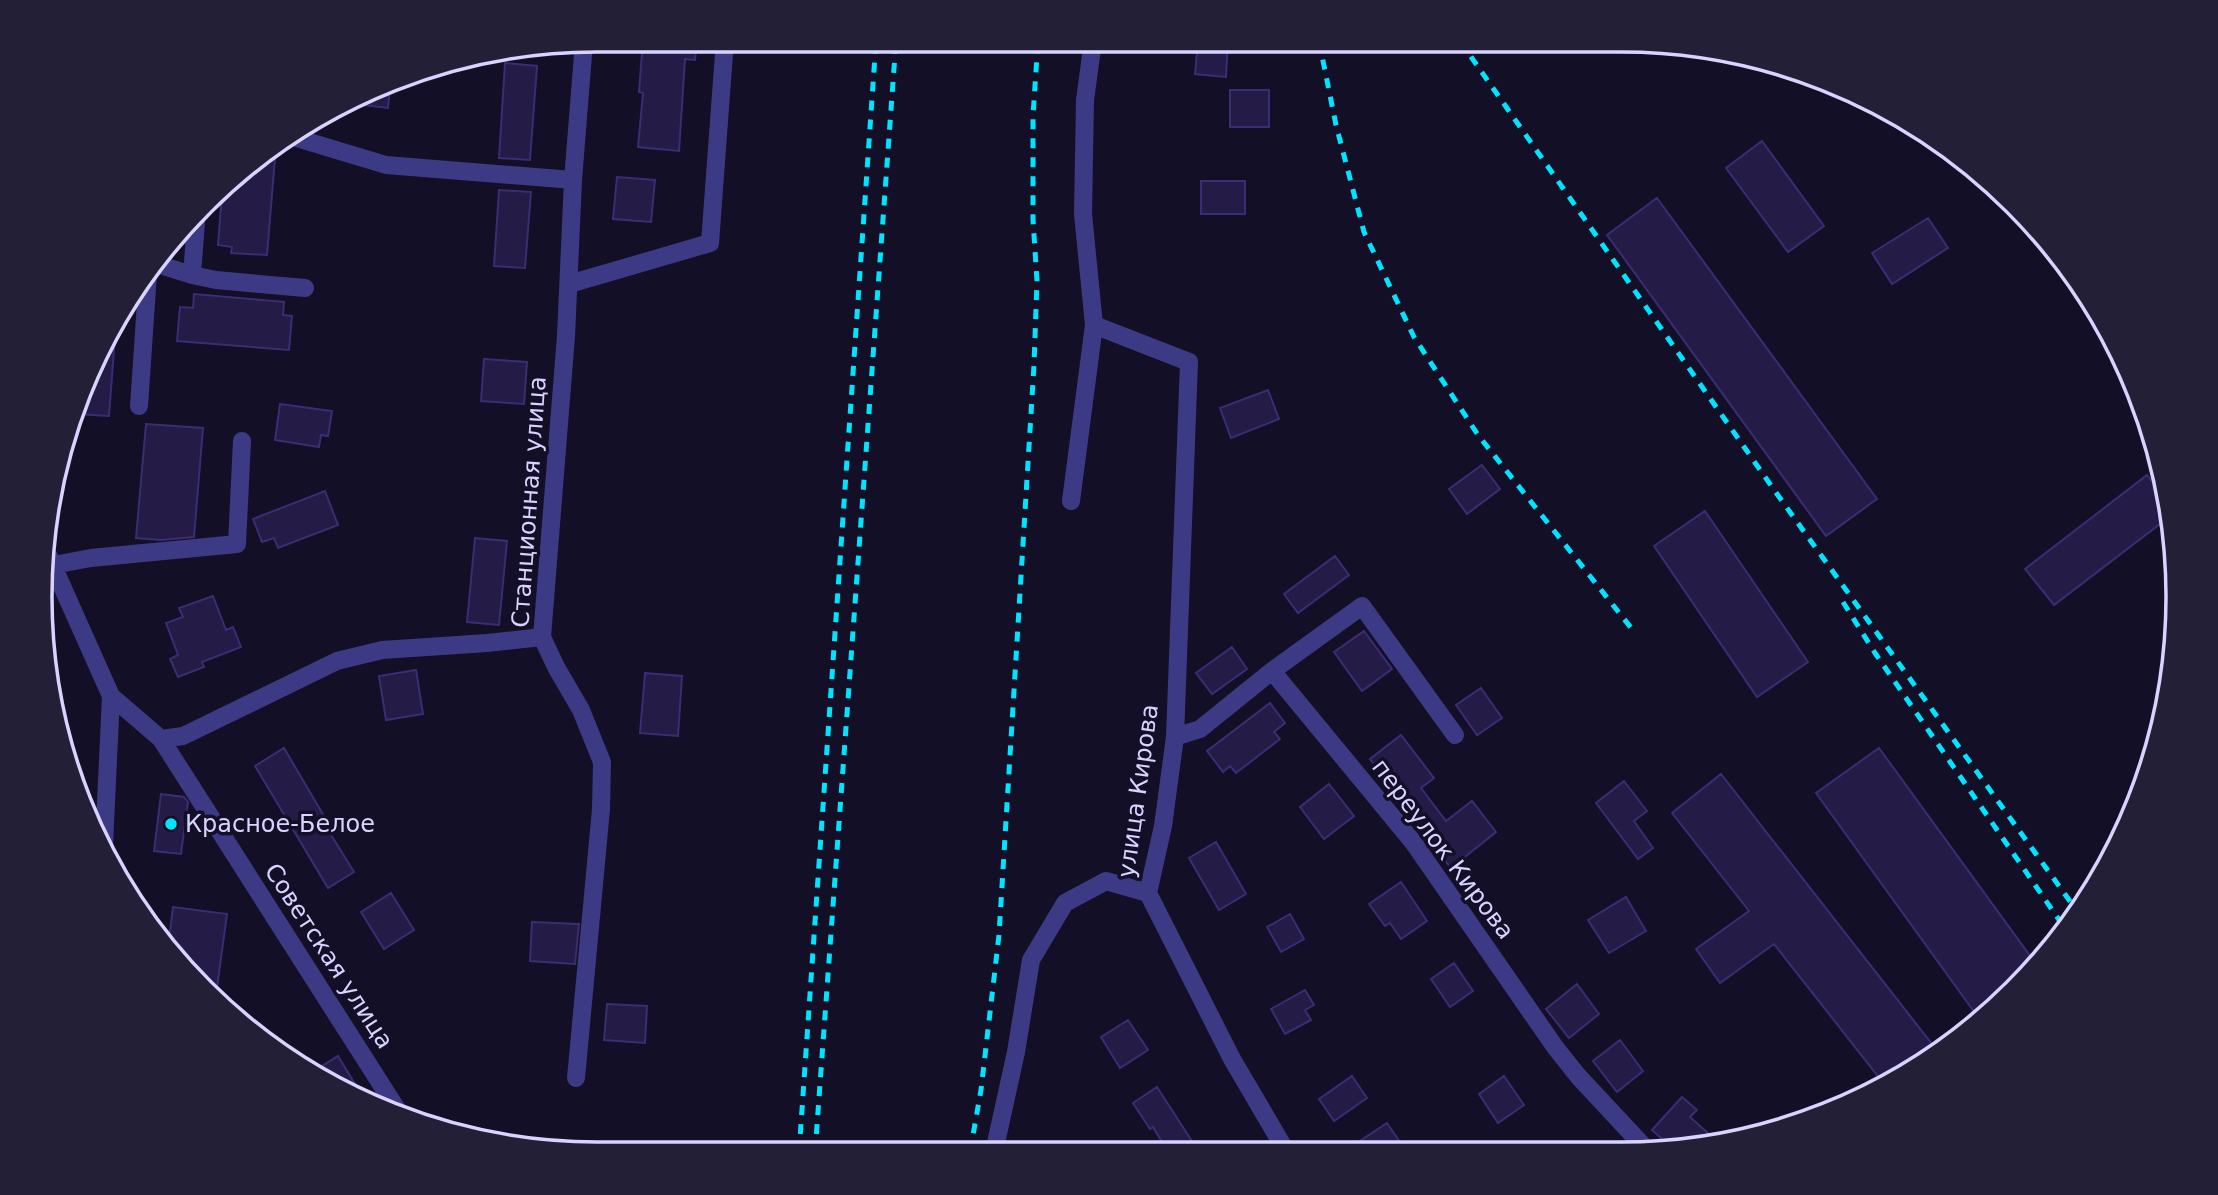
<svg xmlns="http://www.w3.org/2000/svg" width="2218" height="1195" viewBox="0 0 2218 1195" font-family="'DejaVu Sans',sans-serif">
<rect width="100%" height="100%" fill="#130f26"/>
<path fill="#241b47" stroke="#3b2d73" stroke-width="2" d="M643,40H697L695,60L685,59L679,151L638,147L643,93L639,92Z
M1198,41H1228L1226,77L1195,74Z
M505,63L537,66L530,160L499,158Z
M390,85L388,108L354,104L377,92Z
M1230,90H1269V127H1230Z
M1762,141L1824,226L1788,252L1726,168Z
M276,146L267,255L231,253L232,247L218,245L222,194L258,156Z
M617,177L655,180L651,222L613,219Z
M1201,181H1245V214H1201Z
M499,190L531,192L525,268L494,266Z
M1657,198L1877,499L1826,536L1607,235Z
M1928,218L1948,248L1892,284L1872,253Z
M194,294L284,302L283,315L292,316L289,350L177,341L180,307L193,308Z
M113,335L115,336L109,416L77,414Z
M484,359L527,362L524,404L481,401Z
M1268,390L1279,419L1231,438L1220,408Z
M280,404L332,411L328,436L321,435L319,447L275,440Z
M146,424L203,428L194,537L161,540L136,538Z
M1482,465L1500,489L1467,514L1449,489Z
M2147,475L2166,499L2169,517L2054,605L2025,569Z
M325,491L338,525L278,548L274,538L262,542L253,519Z
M1705,511L1808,662L1757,697L1654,546Z
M475,538L507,541L499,625L467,622Z
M1335,556L1349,575L1298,613L1284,594Z
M213,596L226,630L233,627L241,647L202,662L204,667L178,677L170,659L178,655L166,623L183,617L179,608Z
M1364,631L1392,669L1362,691L1334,652Z
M1232,647L1247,669L1212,694L1196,673Z
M416,670L423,714L386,720L379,676Z
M645,673L682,676L678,736L640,733Z
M1481,688L1502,718L1477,735L1456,705Z
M1270,703L1285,723L1274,732L1280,739L1236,773L1230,766L1223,772L1207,751Z
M1401,735L1434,778L1421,788L1446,821L1472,801L1496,832L1451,868L1426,836L1428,835L1370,759Z
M284,748L331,828L328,830L354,872L328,888L255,766Z
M1879,748L2036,964L2015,991L1980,1020L1816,793Z
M1721,774L1939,1053L1930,1061L1884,1084L1774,944L1720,983L1696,949L1749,911L1672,813Z
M1624,781L1647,811L1634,821L1653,848L1638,859L1596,803Z
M1329,784L1354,816L1324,839L1300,807Z
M161,794L184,797L188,802L181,854L154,851Z
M1216,842L1246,894L1219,910L1189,858Z
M1401,882L1427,921L1401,939L1390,923L1385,926L1369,904Z
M391,893L414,930L384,949L361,912Z
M1626,897L1646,931L1609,953L1588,920Z
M173,907L227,914L216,995L179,965L168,947Z
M1290,914L1304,939L1281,952L1267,927Z
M532,922L579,924L575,964L530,961Z
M1454,963L1473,991L1450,1007L1431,979Z
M1577,984L1599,1014L1569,1038L1546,1009Z
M1305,990L1314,1005L1305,1010L1311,1020L1285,1034L1271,1009Z
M607,1004L647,1006L645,1043L604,1040Z
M1128,1020L1148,1050L1120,1068L1101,1037Z
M1620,1040L1643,1071L1617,1092L1593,1061Z
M338,1056L355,1084L344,1091L319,1080L311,1073Z
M1352,1076L1367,1098L1334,1121L1319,1099Z
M1504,1076L1524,1105L1498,1123L1479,1094Z
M1157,1087L1199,1152H1168L1153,1127L1150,1129L1133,1103Z
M1682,1097L1697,1110L1690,1117L1720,1144L1693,1150H1674L1652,1130Z
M1387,1123L1406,1151H1345Z"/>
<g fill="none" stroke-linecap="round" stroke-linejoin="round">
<path stroke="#3d3a85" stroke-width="18" d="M293,137L386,165L573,180
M157,264L192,275L196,222
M192,275L216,280L305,288
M569,284L710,243L725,40
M1094,325L1189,362L1175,737L1163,826L1148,893L1232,1059L1286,1151
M139,406L148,273
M1071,501L1094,325L1083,214L1085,100L1093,41
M49,557L111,696L161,739L400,1114
M53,565L91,558L237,544L242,441
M1272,671L1362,606L1455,735
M1175,737L1200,729L1272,671L1413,842L1555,1047L1578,1076L1647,1150
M161,739L183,736L337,661L382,650L487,643L542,637
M104,845L111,696
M576,1078L601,809L602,762L581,710L556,667L542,637L566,336L573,180L584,42
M994,1152L1016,1052L1031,960L1065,903L1106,881L1148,893"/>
<path stroke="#00e5ff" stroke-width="5" stroke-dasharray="10 9" stroke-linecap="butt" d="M1319,41L1336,125L1364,232L1414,337L1478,435L1632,629
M1460,41L1777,494L2077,911
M1843,602L1875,653L2064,927
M970,1152L981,1090L999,935L1034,365L1037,281L1033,220V116L1038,41
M799,1153L876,41
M815,1153L896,41"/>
</g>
<circle fill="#00e5ff" stroke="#130f26" stroke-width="2.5" cx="171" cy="824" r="7"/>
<g text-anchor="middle" stroke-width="7" stroke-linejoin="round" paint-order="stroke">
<g font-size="24" fill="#d9d4ff" stroke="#130f26">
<text transform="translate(529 502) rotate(-86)" y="8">Станционная улица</text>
<text transform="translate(1138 791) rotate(-82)" y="8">улица Кирова</text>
<text transform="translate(1443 849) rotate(53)" y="8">переулок Кирова</text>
<text transform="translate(329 956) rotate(57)" y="8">Советская улица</text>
</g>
<g font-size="24" fill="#d9d4ff" stroke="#130f26" text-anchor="start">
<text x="185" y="832">Красное-Белое</text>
</g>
</g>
<path d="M0 0H2218V1195H0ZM597 52H1621A545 545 0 0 1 2166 597V597A545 545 0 0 1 1621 1142H597A545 545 0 0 1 52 597V597A545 545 0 0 1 597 52Z" fill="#231f37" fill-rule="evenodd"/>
<path fill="none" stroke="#d9d4ff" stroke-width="3.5" d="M597 52H1621A545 545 0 0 1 2166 597V597A545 545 0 0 1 1621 1142H597A545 545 0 0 1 52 597V597A545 545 0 0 1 597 52Z"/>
</svg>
